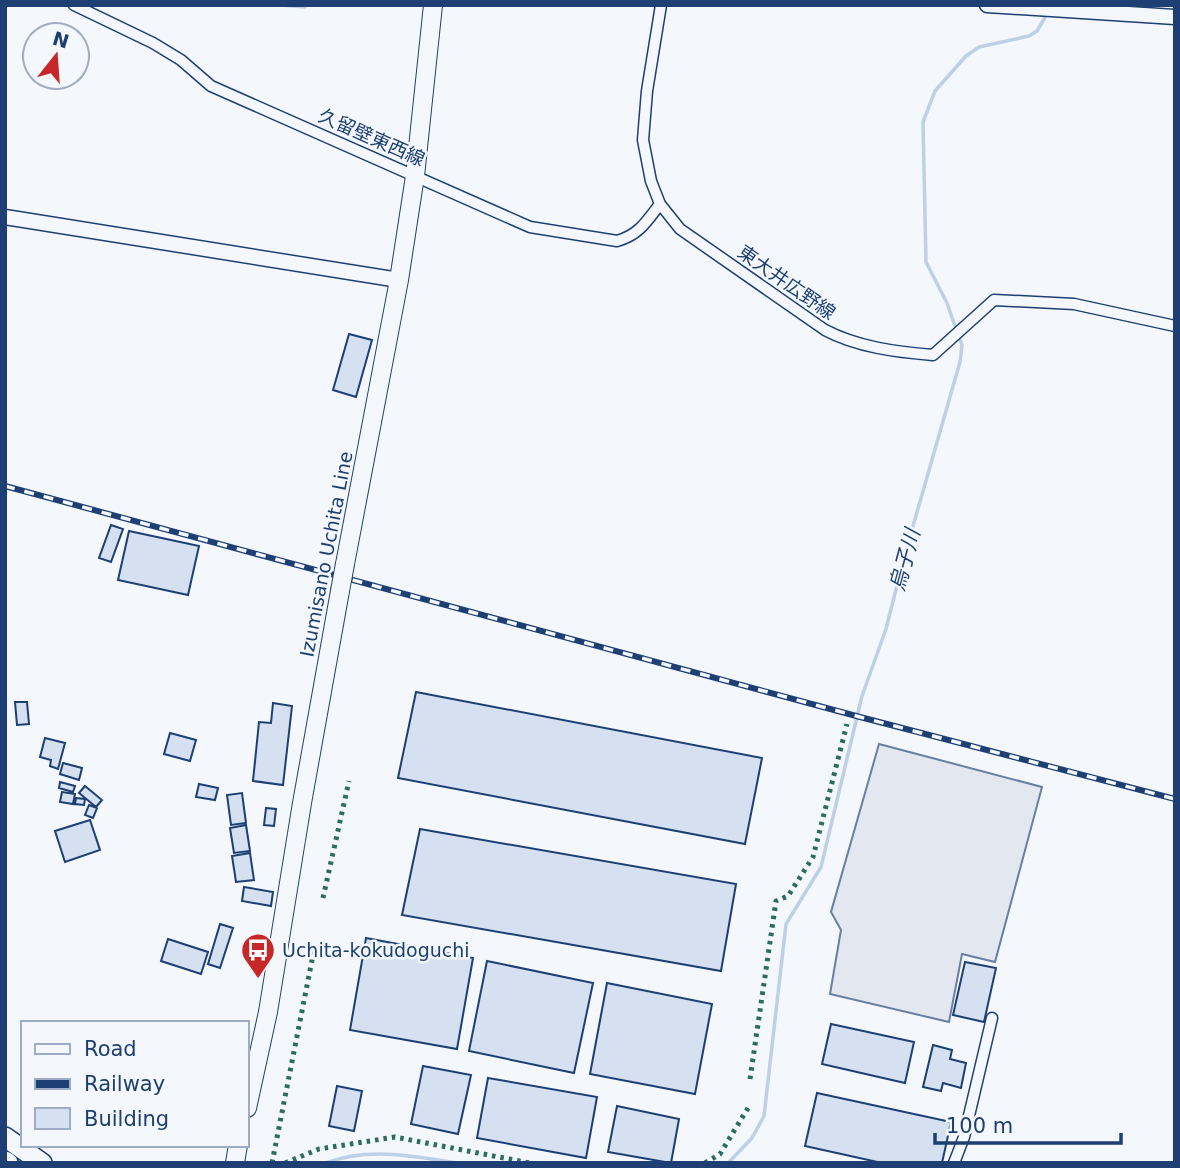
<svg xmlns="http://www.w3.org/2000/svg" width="1180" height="1168" viewBox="0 0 1180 1168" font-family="'DejaVu Sans','Noto Sans JP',sans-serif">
<rect width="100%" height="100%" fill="#f4f7fb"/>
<path fill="#e3e8f0" stroke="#687fa3" stroke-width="2" d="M879,744L1042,787L995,962L962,954L949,1022L830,994L841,930L831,912Z"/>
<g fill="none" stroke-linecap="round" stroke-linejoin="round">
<path stroke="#bed0e5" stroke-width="3.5" d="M282,5L304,7L307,5
M956,329L947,303L926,262L923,122L935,91L966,56L979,47L1029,36L1037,31L1047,14
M326,1163C368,1147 414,1156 457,1163
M728,1163L752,1138L764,1116L786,924L821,867L862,696L886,629L905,554L960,362L962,345L959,337"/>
</g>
<path fill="#d5e0f0" stroke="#1d3f73" stroke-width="2" d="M349,334L372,340L356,397L333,390Z
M111,525L123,529L111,562L99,558Z
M129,531L199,546L188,595L118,580Z
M416,692L762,758L745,844L398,778Z
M15,702H27L29,724L17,725Z
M273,703L292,706L283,785L253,781L259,722L271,723Z
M170,733L196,740L190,761L164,754Z
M45,738L65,743L58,769L50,766L51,760L40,757Z
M63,763L82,768L79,780L60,774Z
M60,782L75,786L73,792L59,788Z
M199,784L218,788L215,800L196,797Z
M85,786L102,800L96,807L79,793Z
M62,792L75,794L73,804L60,802Z
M242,793L246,823L231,825L227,795Z
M76,798L85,799L84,805L75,804Z
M89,805L97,808L93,818L85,815Z
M266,808L276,809L274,826L264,825Z
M90,820L100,850L65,862L55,831Z
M246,825L250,851L234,853L230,828Z
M420,829L736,884L721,971L402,915Z
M250,853L254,880L236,882L232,856Z
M244,887L273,892L271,906L242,901Z
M220,924L233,928L220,968L208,964Z
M366,938L473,958L457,1049L350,1030Z
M168,939L208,952L201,974L161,961Z
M487,961L593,983L574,1073L469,1051Z
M965,962L996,968L984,1022L953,1015Z
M607,983L712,1004L695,1094L590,1074Z
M831,1024L914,1042L905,1083L822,1064Z
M933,1045L952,1050L950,1059L966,1063L961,1088L943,1083L941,1091L923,1087Z
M423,1066L471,1075L458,1134L411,1124Z
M488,1078L597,1097L586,1158L477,1138Z
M337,1086L362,1091L354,1131L329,1126Z
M817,1093L951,1122L942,1163H882L805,1146Z
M617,1106L679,1119L671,1163L608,1152Z"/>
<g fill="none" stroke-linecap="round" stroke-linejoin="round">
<g stroke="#1d3f73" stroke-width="13">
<path id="minor" d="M74,5L153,43L181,60L211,86L530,227L617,241C639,235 647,221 660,204
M661,5L647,91L643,140L651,181L660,204L680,229L825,330C857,347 896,352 933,355L994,300L1074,304L1175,326
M954,1163L964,1137L992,1018"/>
</g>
<g stroke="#1d3f73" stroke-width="17">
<path id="tertiary" d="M987,5L1175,17
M5,217L399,280"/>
</g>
<g stroke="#1d3f73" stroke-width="20">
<path id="primary" d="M345,564L399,280L415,176L433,5
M247,1108L268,1012L302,803L340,591
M235,1163L238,1145"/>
</g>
<g stroke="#1d3f73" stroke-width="22">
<path id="trunk" d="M5,1137L42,1163
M5,1161L8,1163"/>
</g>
<use href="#minor" stroke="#f4f7fb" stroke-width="10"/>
<use href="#tertiary" stroke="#f4f7fb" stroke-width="14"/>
<use href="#primary" stroke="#f4f7fb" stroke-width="18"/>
<use href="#trunk" stroke="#f4f7fb" stroke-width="19"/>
<g stroke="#1d3f73" stroke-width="6">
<path id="rail" d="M5,486L860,717L1175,799"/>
</g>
<use href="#rail" stroke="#f4f7fb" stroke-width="3.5" stroke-dasharray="10" stroke-linecap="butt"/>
<g stroke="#1d3f73" stroke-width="20" stroke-linecap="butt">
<path id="primary-bridge" d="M340,591L345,564"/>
</g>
<use href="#primary-bridge" stroke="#f4f7fb" stroke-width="18"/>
<path stroke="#2c6c60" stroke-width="5" stroke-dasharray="3.5 5" stroke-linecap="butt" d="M323,898L349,781
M750,1079L776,901L788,896L813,857L847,724
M272,1163L315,945
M285,1163L319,1149L395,1137L530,1163
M705,1163L720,1154L748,1108"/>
</g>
<defs>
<g id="bus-pin" transform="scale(1.75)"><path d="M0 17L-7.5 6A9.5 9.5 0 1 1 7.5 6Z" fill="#c62828" stroke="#f4f7fb"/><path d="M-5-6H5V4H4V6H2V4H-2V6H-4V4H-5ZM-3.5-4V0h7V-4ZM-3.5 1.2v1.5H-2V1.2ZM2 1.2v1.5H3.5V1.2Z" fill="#fff"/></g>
</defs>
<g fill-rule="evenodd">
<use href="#bus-pin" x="258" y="950"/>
</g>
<g text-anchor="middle" stroke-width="5" stroke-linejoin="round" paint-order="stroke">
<g font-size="19" fill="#1d3f73" stroke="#f4f7fb">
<text transform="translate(372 137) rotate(24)" y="7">久留壁東西線</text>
<text transform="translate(787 282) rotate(35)" y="7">東大井広野線</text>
<text transform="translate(326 554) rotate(-79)" y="7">Izumisano Uchita Line</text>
</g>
<g font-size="19" fill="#1d3f73" stroke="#f4f7fb" text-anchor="start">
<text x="282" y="957">Uchita-kokudoguchi</text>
</g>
<g font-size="21" font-style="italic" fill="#1d3f73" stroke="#f4f7fb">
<text transform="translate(905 560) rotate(-75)" y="7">烏子川</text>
</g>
</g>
<rect width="1180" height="1168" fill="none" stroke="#1d3f73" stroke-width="14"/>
<rect x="21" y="1021" width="228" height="126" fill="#f4f7fb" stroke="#9eadc5" stroke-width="2"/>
<rect x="35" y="1044" width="35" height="10" fill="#f4f7fb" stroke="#9eadc5" stroke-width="2"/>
<text x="84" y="1056" font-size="21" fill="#1d3f73">Road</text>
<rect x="35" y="1079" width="35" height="10" fill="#1d3f73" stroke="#9eadc5" stroke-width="2"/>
<text x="84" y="1091" font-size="21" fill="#1d3f73">Railway</text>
<rect x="35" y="1108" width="35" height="21" fill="#d5e0f0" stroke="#9eadc5" stroke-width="2"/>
<text x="84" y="1126" font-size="21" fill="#1d3f73">Building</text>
<g transform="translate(56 56) rotate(17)"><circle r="33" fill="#f4f7fb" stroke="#9eadc5" stroke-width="2"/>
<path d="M0-5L12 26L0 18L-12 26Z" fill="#c62828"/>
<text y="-10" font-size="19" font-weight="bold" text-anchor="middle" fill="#1d3f73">N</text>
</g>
<path d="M935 1133v10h186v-10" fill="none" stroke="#1d3f73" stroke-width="3.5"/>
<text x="946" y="1133" font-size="21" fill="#1d3f73" stroke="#f4f7fb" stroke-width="5" paint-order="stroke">100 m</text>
</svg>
